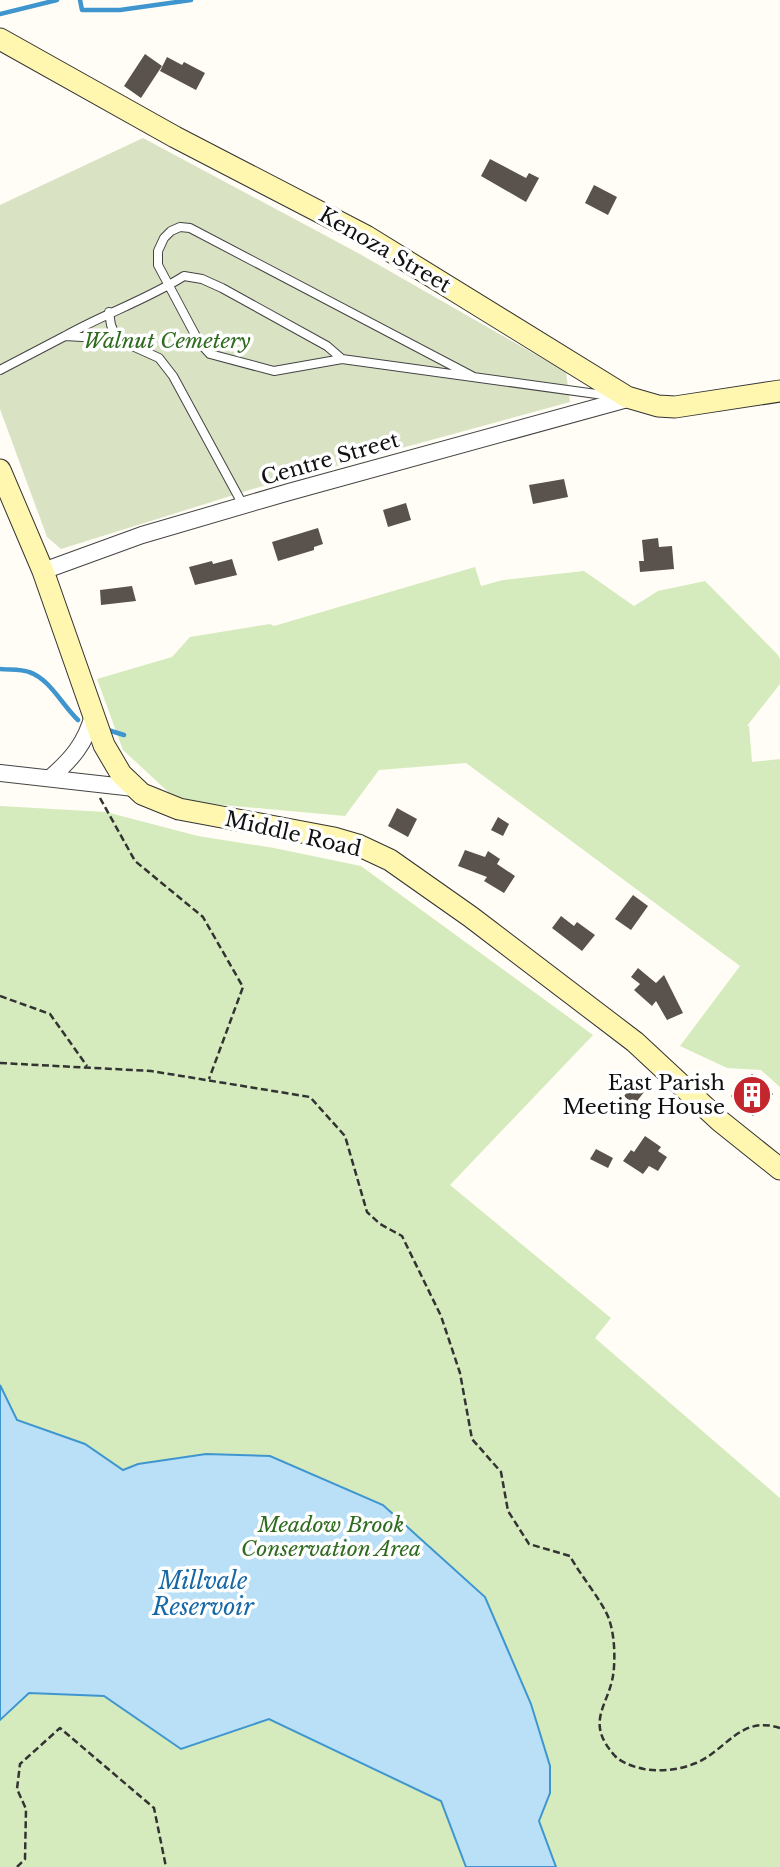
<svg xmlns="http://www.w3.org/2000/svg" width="780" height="1867" viewBox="0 0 780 1867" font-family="'Libre Baskerville',serif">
<rect width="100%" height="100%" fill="#fffdf5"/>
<path fill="#d5ebbd" d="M475,567L481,586L503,580L584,571L634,606L658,591L705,581L778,655L780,659V684L747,726H749L752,762L780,759V1087L761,1070L727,1068L680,1046L740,966L466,763L379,770L345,816L178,801L123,750L97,679L172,657L190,637L270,624L274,626Z
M0,806L106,812L198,836L274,848L361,866L593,1035L450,1185L611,1318L595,1338L780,1498V1867H0Z"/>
<path fill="#d9e3c4" d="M143,138L358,253L566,372L570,402L266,485L61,549L47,537L0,409V205Z"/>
<path fill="#b9e0f7" stroke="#3f96cf" stroke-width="2" d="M0,1385L17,1420L85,1444L123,1470L138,1464L206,1454L270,1456L383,1505L485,1597L531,1704L550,1766V1793L539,1821L556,1867H466L441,1801L269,1719L181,1749L104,1696L29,1693L0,1720Z"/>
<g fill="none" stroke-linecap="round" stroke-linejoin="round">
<path stroke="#3f96cf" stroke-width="4.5" d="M80,0L82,10H120L191,0
M0,14L57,0
M0,669C9,670 21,669 29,672C50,679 62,705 78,720
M108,730L124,735"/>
</g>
<path fill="#5a524d" d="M145,54L162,66L141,98L124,86Z
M167,57L182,65L184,62L205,73L196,90L160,71Z
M490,159L526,178L529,173L539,178L526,202L481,176Z
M594,185L617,197L608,215L585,203Z
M564,479L568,497L533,504L529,485Z
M406,503L411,520L388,527L383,510Z
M318,528L323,544L314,547V550L278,561L272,542Z
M658,538L659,547L672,546L674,569L640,572L639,561H644L642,540Z
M232,559L237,575L195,585L189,567L212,561L213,564Z
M132,586L136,601L101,605L100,590Z
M397,808L417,819L408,837L388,826Z
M498,817L509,824L503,836L491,830Z
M465,850L485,857L488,851L500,859L497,864L515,876L504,893L484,881L487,877L458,866Z
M633,895L648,906L631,930L615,919Z
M561,916L574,926L577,922L595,935L582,951L552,928Z
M638,968L656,983L664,975L683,1013L667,1020L656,1001L652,1006L634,990L640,984L631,977Z
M752,1074L773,1094L753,1116L731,1096Z
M634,1084L644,1092L634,1105L624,1096Z
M645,1136L661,1147L658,1151L667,1157L658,1171L649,1166L643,1174L623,1161L631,1150L634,1152Z
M596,1149L613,1158L608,1168L590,1159Z"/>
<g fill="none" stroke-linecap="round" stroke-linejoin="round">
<g stroke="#444" stroke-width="10">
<path id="lane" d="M109,312L111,325L117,339
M0,370L65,336
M472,376L190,228L180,227L171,231L164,238L158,251V265L199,342L210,354L274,371L342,359L611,396
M243,505L173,376L159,358L117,339L65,336C104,314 148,299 184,276L202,279L222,288L327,346L342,359"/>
</g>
<g stroke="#444" stroke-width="18">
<path id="street" d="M43,571L142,535L289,492L631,398
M0,773L134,788
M50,778C71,760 86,743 93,715"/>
</g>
<g stroke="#333" stroke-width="23">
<path id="secondary" d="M0,39L175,137L366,236L627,397L658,406L675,407L780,391
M0,470L43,571L104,745L121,774L142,794L179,809L334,838L358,845L390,860L471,917L635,1042L720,1121L780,1169"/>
</g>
<path stroke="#333" stroke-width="2.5" stroke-dasharray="7 3.5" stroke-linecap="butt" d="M100,798L135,861L203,917L243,987L209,1079
M0,996L50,1014L87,1066
M0,1063L151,1071L310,1097L345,1136L367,1212L380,1224L402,1236L441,1316L460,1373L472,1439L501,1472L508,1511L529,1544L570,1556C580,1575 603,1602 609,1619C614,1634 615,1651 614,1667C612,1705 582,1719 615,1756C622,1763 634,1767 644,1769C661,1772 679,1770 696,1763C727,1750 740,1715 780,1728
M17,1867L25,1859L26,1809L17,1789L20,1764L60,1728L154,1808L166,1867"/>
<use href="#lane" stroke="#fff" stroke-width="8"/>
<use href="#street" stroke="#fff" stroke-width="16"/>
<use href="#secondary" stroke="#fff6b0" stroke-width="21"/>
</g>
<defs>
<g id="building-disc" transform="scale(2.0125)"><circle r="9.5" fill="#c4262e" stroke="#fff"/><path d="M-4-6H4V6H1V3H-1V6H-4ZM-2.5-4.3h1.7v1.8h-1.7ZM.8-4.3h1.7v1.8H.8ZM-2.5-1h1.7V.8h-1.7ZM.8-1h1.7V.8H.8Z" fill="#fff"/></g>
</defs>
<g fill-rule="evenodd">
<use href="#building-disc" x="752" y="1095"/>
</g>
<g text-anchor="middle" stroke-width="7" stroke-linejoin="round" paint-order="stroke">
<g font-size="21" fill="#111" stroke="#fff">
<text transform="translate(385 250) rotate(30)" y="7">Kenoza Street</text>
<text transform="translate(330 459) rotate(-16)" y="7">Centre Street</text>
<text transform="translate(293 834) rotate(13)" y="7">Middle Road</text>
</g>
<g font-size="21" font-style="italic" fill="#2f6b1f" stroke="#fff">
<text x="167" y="348">Walnut Cemetery</text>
<text x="331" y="1532">Meadow Brook<tspan x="331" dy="24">Conservation Area</tspan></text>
</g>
<g font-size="21" fill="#111" stroke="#fff" text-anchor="end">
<text x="725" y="1090">East Parish<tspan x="725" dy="24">Meeting House</tspan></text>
</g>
<g font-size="23" font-style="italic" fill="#1768a6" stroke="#fff">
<text x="203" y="1589">Millvale<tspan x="203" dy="26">Reservoir</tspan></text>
</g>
</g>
</svg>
